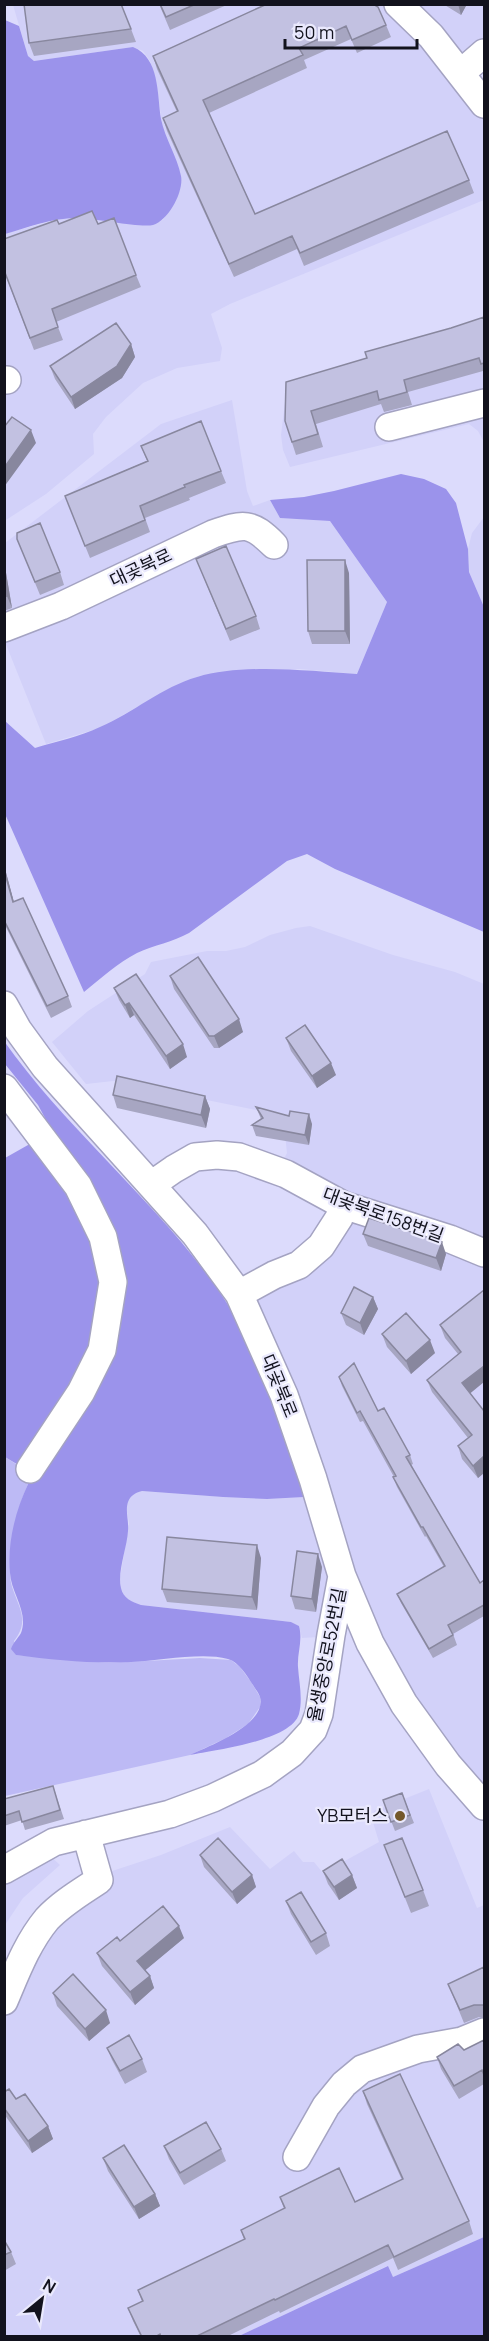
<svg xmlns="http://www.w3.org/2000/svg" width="489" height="2341" viewBox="0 0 489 2341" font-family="Manrope,'Noto Sans KR',sans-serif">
<rect width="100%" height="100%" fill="#dcdbfc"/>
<path fill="#d2d1f9" d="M13,5H384L397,14L484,118V200L230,304L211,314L222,348L220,361L177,368L143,383L106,417L93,434L94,454L46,494L6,520L4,234L59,219H106L143,225L163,220L180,190L181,176L163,130L156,81L150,61L143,51L133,47L34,61L28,56Z
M410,5H484V39L461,59Z
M484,325V442L478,431L469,424L290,467L283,450L281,435L286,394Z
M232,400L247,491L253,506L270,500L280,518L330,521L387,602L357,674L300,669L219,673L199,676L167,690L100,728L46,744L5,642V543L161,424Z
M484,517V607L469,572L468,549L472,533Z
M310,926L393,955L455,972L484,984V1243L345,1197L281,1165L287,1153L284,1125L276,1114L113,1081L86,1084L52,1042L88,1011L145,974L151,962L207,951H226L245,947L270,935L296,928Z
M347,1216L484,1256V1793L408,1690L366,1603L255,1303L261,1290Z
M142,1491L223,1497L267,1499L304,1497L330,1575L318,1637L302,1638L299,1626L291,1622L141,1605L132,1602L124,1596L121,1588L120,1578L129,1523L126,1507L129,1499L134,1493Z
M429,1789L477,1908L484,1905V2237L393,2277L387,2266L239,2336H5L4,2017L34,1947L103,1874L161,1855L230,1827L270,1869L294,1851L303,1862H314L323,1873L379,1842L372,1819L374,1811Z
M47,1853L60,1865L23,1898L5,1925V1878Z"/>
<path fill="#bdbaf5" d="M5,1457L19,1466L29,1482C16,1510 10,1540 10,1572C9,1598 35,1615 14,1641L16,1655L110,1663L200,1658L231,1660L240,1667L251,1682L260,1697V1707L248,1724L226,1738L190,1755L5,1796Z"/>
<path fill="#9b93eb" d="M5,20L19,26L28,56L34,61L133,47C160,58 157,94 161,119C165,139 177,156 181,176C184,191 169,220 153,225C141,228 98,219 81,218C54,217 29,227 5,234Z
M401,474L424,479L446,489L456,503L468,549L469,572L484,607V932L335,869L307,854L287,861L189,933C173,942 154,945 137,953C118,963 101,978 84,992L5,814V721L35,748C57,741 79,737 100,727C133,713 162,687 197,677C243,663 310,671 357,674L387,602L330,521L280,518L270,500L304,497L334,491Z
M4,1041C67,1130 154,1199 217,1288C258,1347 284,1429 304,1497L267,1499L223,1497L142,1491C135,1493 131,1495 128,1502C125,1511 129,1521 128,1531C127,1548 117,1572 121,1588C123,1598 132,1602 141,1605L291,1622L299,1626C303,1641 297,1653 298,1667C299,1682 303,1699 299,1714C291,1741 215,1750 190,1755C209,1746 267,1725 260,1697C259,1693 255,1689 253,1685C247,1676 239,1662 228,1659C201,1652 160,1661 131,1662C93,1664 54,1660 16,1655L11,1649C13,1643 18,1638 21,1633C29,1612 11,1593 10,1573C7,1542 16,1509 29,1482L20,1466L5,1457V1158L28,1145L46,1128L45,1118L38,1105L5,1064Z
M484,2237V2300L483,2303L484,2336H239L388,2266L393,2277Z"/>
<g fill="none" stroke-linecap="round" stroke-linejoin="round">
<g stroke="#a4a3c2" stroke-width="30">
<path id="minor" d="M398,4L431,36L484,104
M461,73L484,53
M4,380H7
M389,427L484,403
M4,628L61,606L213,534C244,523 251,522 274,545
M4,1005L18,1030L45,1067L195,1234L239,1294L284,1395L313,1479L342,1576L370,1643L404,1704L448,1765L484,1806
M4,1088L78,1186L103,1237L113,1282L102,1350L81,1392L30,1469
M151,1185L174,1169L195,1157L217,1155L239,1157L286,1174L343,1205L450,1239L484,1253
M239,1294L274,1275L299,1265L321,1246L339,1218L343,1205
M4,1870L54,1842L170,1814L213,1798L263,1774L292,1753L313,1730L319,1714L331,1635L342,1576
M4,2001C16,1973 27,1943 47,1919C62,1903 81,1892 99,1880L86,1834
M297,2157L326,2106L344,2084L362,2069L418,2049L462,2041L484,2032"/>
</g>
<use href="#minor" stroke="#fff" stroke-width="27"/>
</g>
<path fill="#a7a6c2" d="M159,4H229L170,30Z
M267,4L386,25L391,37L357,53L351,39L304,60L307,68L209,113L255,214L469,180L474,193L304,266L297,249L234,277L167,131L163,118L177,112L157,69L153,56Z
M443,4H467L461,15Z
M131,29L136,42L34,56L29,43Z
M59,224H98L136,275L141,287L56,322L63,340L34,350L4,271Z
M484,317V373L483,371L408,392L412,405L384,412L381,404L316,424L323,447L296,455L285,421L367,358Z
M131,344L135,357L122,378L75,409L55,379L50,366Z
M141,446L221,471L226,483L189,498L190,500L145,518L150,532L90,558L65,496L147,461Z
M17,539L60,572L64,585L40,595Z
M196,559L256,616L260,629L230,641Z
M4,561L12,608L4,611Z
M349,573L350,644H312L308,631Z
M4,865L14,902L68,996L72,1007L51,1018L4,923Z
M170,976L243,1032L219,1048H214L174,989Z
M114,988L187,1057L170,1069L134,1015L130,1018L119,1000Z
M286,1038L336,1075L317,1088L291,1051Z
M113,1095L205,1096L210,1109L206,1128L117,1108Z
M256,1107L289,1116L312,1124L309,1145L256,1136L252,1125L261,1119Z
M363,1234L446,1254L441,1271L368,1246Z
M484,1290L470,1393L484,1411V1473L478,1478L462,1459L458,1446L468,1438L432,1392L427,1380L458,1354L445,1338L440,1325Z
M373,1297L378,1309L364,1335L346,1325L341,1313Z
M382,1334L435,1353L411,1374L387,1347Z
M339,1377L378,1411L410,1455L413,1464L411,1465L480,1583L484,1580V1616L453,1634L457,1645L433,1658L401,1603L397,1594L444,1567L426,1536L425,1537L397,1487L393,1477H394L363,1421L360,1422L342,1386Z
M261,1558L257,1610L167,1602L162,1589Z
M322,1567L316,1612L295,1609L291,1596Z
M53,1786L64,1819L25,1830L22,1820L4,1826V1799Z
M402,1793L414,1823L395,1831L383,1800Z
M200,1855L252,1875L256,1887L237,1904L204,1867Z
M390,1860L423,1890L429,1906L411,1913Z
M323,1871L352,1875L357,1888L339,1900L328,1884Z
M286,1901L326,1933L330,1946L316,1955L291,1914Z
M184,1938L145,1970L150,1976L154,1988L135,2005L102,1966L97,1953L120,1941Z
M484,1967V2018L479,2017L464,2023L448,1984Z
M53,1993L110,2023L89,2041L57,2006Z
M484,2040V2084L459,2099L441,2069L437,2057L464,2050Z
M107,2048L142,2059L147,2072L125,2084L112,2060Z
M363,2091L469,2221L473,2234L398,2270L393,2258L280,2313L279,2311L226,2337H141L133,2321L128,2308L142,2302L138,2290L244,2240L241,2230L284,2209L280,2197L355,2202L402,2180L367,2104Z
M4,2092L16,2099L48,2126L53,2139L32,2153L4,2114Z
M164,2146L221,2149L226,2161L184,2185L169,2159Z
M103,2158L155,2194L160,2206L139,2219L108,2171Z
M4,2240L11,2252L16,2264L4,2271Z"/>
<path fill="#88879e" d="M458,4H467L461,15Z
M131,344L135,357L122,378L75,409L71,397Z
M31,430L36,443L4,487V468Z
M345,560L349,573L350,644L345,631Z
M4,561L12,608L7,596L4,579Z
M4,865L17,914L13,902L4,870Z
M129,1003L134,1015L130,1018L125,1005Z
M239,1019L243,1032L219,1048L214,1036Z
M183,1044L187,1057L170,1069L166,1056Z
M331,1063L336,1075L317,1088L312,1076Z
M205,1096L210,1109L206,1128L201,1115Z
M309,1114L312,1124L309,1145L305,1135Z
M442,1242L446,1254L441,1271L436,1258Z
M373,1297L378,1309L364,1335L360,1323Z
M430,1340L435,1353L411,1374L406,1361Z
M484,1366V1382L467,1396L462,1383Z
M484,1456V1473L478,1478L473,1466Z
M257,1545L261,1558L257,1610L252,1597Z
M318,1554L322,1567L316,1612L312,1599Z
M252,1875L256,1887L237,1904L232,1892Z
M352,1875L357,1888L339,1900L334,1887Z
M179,1926L184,1938L142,1973L137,1961Z
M150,1976L154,1988L135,2005L130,1992Z
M106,2010L110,2023L89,2041L85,2029Z
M48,2126L53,2139L32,2153L28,2141Z
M155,2194L160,2206L139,2219L134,2207Z"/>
<path fill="#c2c1e1" stroke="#88879e" stroke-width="1.5" d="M24,4H121L131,29L29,43Z
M160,4H196L166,17Z
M267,4H373L378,7L386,25L352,40L346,26L299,48L303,55L203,100L255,214L447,131L469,180L300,253L292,236L229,264L163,118L178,111L153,56Z
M92,211L98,224L114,218L136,275L52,309L58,327L30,338L4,270V239L57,220L59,224Z
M484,317V363L481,364L479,358L404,380L407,392L379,400L377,391L311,411L318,434L292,442L285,421L286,382L367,358L365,352L451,328Z
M116,323L131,344L117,366L71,397L50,366Z
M12,417L31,430L4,468V427Z
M201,421L221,471L184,485L185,487L140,506L145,520L85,546L65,496L148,461L141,446Z
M40,523L60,572L35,582L17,539V533Z
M226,546L256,616L226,629L196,559Z
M307,560H345V631H308Z
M4,579L7,596L4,597Z
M4,870L13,902L23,898L68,996L47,1006L4,920Z
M198,957L239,1019L214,1036H209L170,976Z
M136,974L183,1044L166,1056L129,1003L125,1005L114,988Z
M305,1025L331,1063L312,1076L286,1038Z
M117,1076L205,1096L201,1115L113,1095Z
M256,1107L289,1116L290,1111L309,1114L305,1135L252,1125L263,1118Z
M369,1218L442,1242L436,1258L363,1234Z
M354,1287L373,1297L360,1323L341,1313Z
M484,1290V1366L462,1383L484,1411V1456L473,1466L458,1446L472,1435L427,1380L461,1352L440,1325Z
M406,1313L430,1340L406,1361L382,1334Z
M354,1363L378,1411L384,1408L410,1455L406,1457L480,1583L484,1580V1605L448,1625L453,1635L429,1649L397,1594L445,1566L423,1527H421L393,1477L396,1476L360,1411L357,1413L339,1377Z
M167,1537L257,1545L252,1597L162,1589Z
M297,1551L318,1554L312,1599L291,1596Z
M53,1786L60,1810L22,1822L19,1811L4,1816V1799Z
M402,1793L410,1815L391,1822L383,1800Z
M218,1838L252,1875L232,1892L200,1855Z
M402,1838L423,1890L405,1897L384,1845Z
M342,1859L352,1875L334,1887L323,1871Z
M301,1892L326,1933L311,1942L286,1901Z
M163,1906L179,1926L137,1961L150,1976L130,1992L97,1953L117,1937L120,1941Z
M484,1967V2005H474L460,2010L448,1984Z
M73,1974L106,2010L85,2029L53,1993Z
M129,2035L142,2059L120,2071L107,2048Z
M484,2040V2075L482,2070L454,2086L437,2057L458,2044L464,2050Z
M400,2074L469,2221L394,2257L388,2245L275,2300L274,2299L195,2337H161L160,2334L155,2337H142L128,2308L143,2301L138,2290L245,2239L241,2230L285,2208L280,2197L339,2168L355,2202L403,2179L363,2091Z
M9,2089L16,2099L25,2094L48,2126L28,2141L4,2108V2092Z
M206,2122L221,2149L180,2173L164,2146Z
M124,2145L155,2194L134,2207L103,2158Z
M4,2240L11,2252L4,2255Z"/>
<circle fill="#74582b" stroke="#eae9fd" stroke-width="2" cx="400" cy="1816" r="6"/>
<g text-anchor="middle" stroke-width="4.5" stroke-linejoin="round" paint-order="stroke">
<g font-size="18" fill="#12121d" stroke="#eae9fd">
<text transform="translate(141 568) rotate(-25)" y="6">대곶북로</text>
<text transform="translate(383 1215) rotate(20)" y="6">대곶북로158번길</text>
<text transform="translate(279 1386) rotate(68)" y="6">대곶북로</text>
<text transform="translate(327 1655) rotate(-79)" y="6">율생중앙로52번길</text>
</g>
<g font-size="18" fill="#12121d" stroke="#eae9fd" text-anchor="end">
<text x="388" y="1822">YB모터스</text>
</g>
</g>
<rect width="489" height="2341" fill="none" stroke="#12121d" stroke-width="12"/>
<g transform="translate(42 2299) rotate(30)" stroke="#eae9fd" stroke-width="4.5" paint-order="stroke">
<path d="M0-4.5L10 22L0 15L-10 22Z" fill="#12121d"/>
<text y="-9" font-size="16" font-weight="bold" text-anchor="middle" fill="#12121d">N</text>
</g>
<path d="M285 39v9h132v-9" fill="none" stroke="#12121d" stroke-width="3"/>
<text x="294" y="39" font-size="18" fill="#12121d" stroke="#eae9fd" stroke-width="4.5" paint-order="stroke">50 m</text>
</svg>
